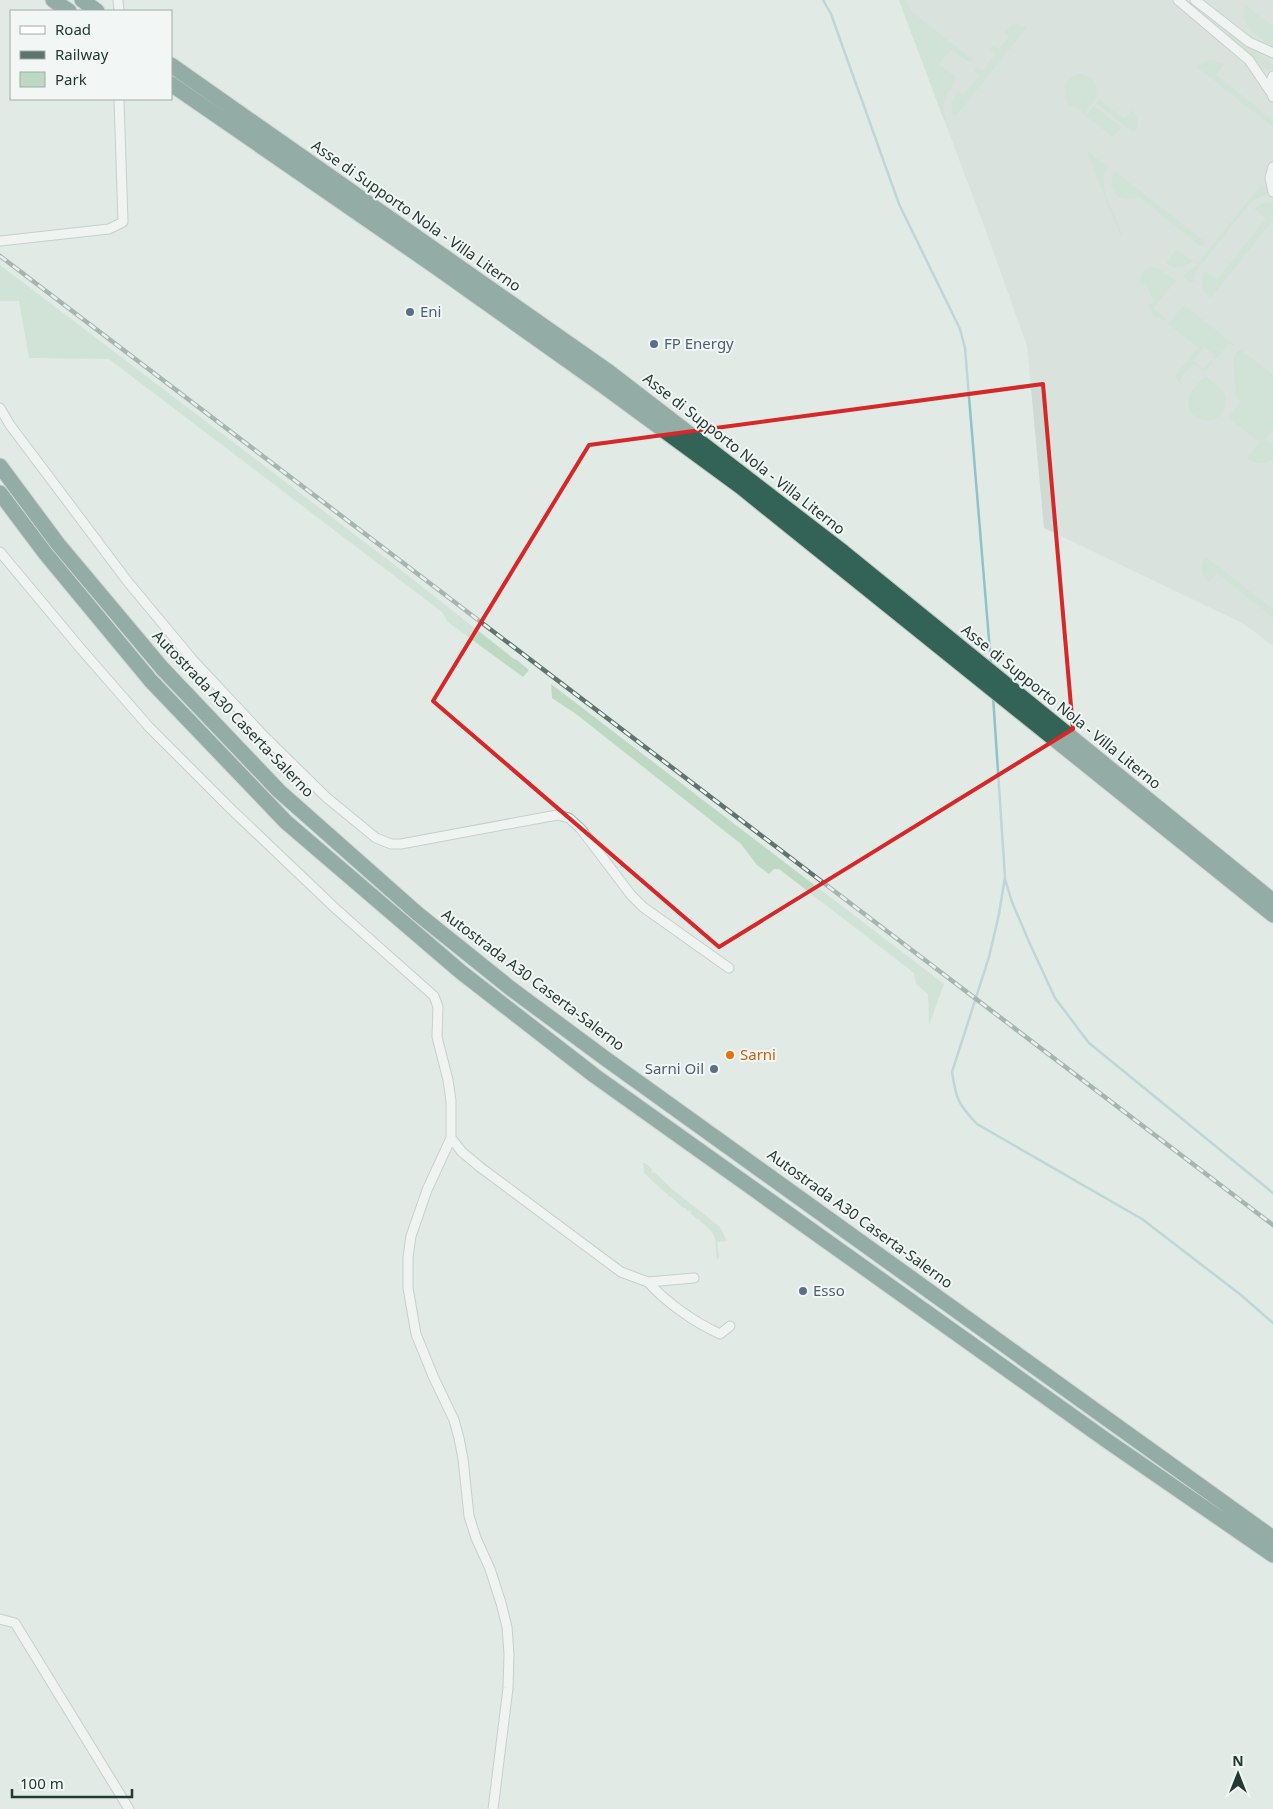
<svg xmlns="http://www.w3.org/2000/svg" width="1273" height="1809" viewBox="0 0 1273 1809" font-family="'Noto Sans',sans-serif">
<rect width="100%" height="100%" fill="#e2eae6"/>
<path fill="#d0dad5" d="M899,0H1273V646L1244,624L1044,528L1027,346L987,234Z"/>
<path fill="#bdd9c4" d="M899,0H906L910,10L973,60L969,62L951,50L939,64L950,73H954L956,78C951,96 937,96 947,120H944Z
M1246,5L1273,26V48C1259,37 1236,25 1246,5Z
M1019,24L1027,27L956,116H954C949,107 952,99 958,91L963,95L979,75L974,71L977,67L982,71L995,54L990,50L994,46L999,49L1009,37L1004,32L1011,25Z
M1231,31L1273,65L1272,70H1268L1226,37Z
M1211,60L1224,64L1216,75L1273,120V127L1197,67L1203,62Z
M1077,74H1083L1093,79C1102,93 1093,103 1084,114L1072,105L1068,106C1063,92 1062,80 1077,74Z
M1099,99L1124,119L1132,110C1139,117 1140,125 1134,133L1096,103Z
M1094,106L1121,127L1113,137L1086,116Z
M1086,150L1108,167C1094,189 1118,213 1122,236L1120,235Z
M1115,171L1204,241L1205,244L1200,246L1139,197C1119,206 1105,190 1115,171Z
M1261,185L1265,186L1267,194L1259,197L1251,202L1200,266L1196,272L1194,282H1190L1184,278V274L1196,266Z
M1270,202H1273V220L1211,298C1201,291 1200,282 1205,271L1217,280L1266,218L1254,209L1261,204Z
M1177,249L1192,261C1184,268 1175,270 1166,263Z
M0,265L392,563L514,659L517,660L529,670L523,677L448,622L442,612L109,359L29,358L19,301H0Z
M1149,267L1158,268L1176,281L1153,308L1166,319L1164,321L1158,316L1154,319L1148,305L1154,303L1146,284L1140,285L1141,274Z
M1184,305L1235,345L1234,346L1229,343L1215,360L1213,358L1215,355L1204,347L1193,361L1203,369L1211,360L1213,362L1205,372L1193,364L1180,379L1182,384L1180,385L1176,375L1198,347L1168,324Z
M1240,349L1273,375V429L1265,439L1273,445V459C1264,465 1256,464 1247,458L1259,442L1228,418L1241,401L1236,397L1233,358Z
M1205,376C1211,381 1222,387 1225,395C1226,398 1226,402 1225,406C1219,432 1180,419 1190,395C1193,388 1200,382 1205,376Z
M1206,557L1273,609V618L1217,573L1209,582C1201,575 1199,566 1206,557Z
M551,684L944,984L929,1025L928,994L916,984L914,973L779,869H774L769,874L757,865L741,844L576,714L552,698Z
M643,1163H645L653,1170L651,1172L652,1173L654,1172L672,1189L720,1227L727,1241L717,1242L719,1257L717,1260C714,1236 719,1236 699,1220L700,1219H697L690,1213L691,1211L689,1210L688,1212L685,1208H683V1206L682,1207L671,1197H670L644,1173Z"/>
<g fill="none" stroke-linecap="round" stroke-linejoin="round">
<path stroke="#90c2ca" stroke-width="2.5" d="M823,0L831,14L899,204L960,329L965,348L991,664
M993,696L1005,877L999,914L989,957L952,1072C956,1099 958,1104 977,1124L1142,1219L1241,1295L1273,1323
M1005,879L1012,902L1030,944L1055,998L1089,1043L1273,1193"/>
<g stroke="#a5b1ad" stroke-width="11">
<path id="street" d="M118,0L119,11
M1178,0L1249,60L1270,91
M1195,0L1249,42L1273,53
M1273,76L1269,86L1273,97
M1273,167L1270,178L1273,192
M0,241L109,229L123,222L119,99
M0,408L10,425L128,582L192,659L264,736L326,797L376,838L391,844H401L546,817L558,815L569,818L581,829L631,895L643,907L729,968
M0,552L81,649L149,727L231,809L336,909L434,996L438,1007L437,1037L448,1080L451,1101V1138L462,1152L480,1167L621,1272L648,1282
M451,1138L427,1190L411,1236L408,1257V1288L416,1334L433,1376L454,1420L459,1438L463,1459L469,1516L476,1538L490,1569L501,1603L507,1627L509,1654L508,1688L493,1809
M694,1278L648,1282C667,1303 694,1322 720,1334L730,1326
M0,1619L15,1623L129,1809"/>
</g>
<g stroke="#bdc4c2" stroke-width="17">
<path id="highway" d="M53,0L69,11
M82,0L97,11
M171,65L609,372L843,552L1273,901
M171,84L436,267L602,385L741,487L1273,915
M0,466L58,544L162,668L279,791L418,914L510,988L606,1059L1273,1538
M0,493L45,553L151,681L286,822L461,972L595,1076L1106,1440L1273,1555"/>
</g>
<use href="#street" stroke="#fff" stroke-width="9"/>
<use href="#highway" stroke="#336257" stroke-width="15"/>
<g stroke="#5e756e" stroke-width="4.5">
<path id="rail" d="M0,256L1273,1225"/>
</g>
<use href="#rail" stroke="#f2f7f5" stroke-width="2.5" stroke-dasharray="8" stroke-linecap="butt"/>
</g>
<path d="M0 0H1273V1809H0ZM1043,384L1073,729L719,947L433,701L589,445Z" fill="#e2eae6" fill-opacity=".55" fill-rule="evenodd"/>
<path fill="none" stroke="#d62828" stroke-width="4" stroke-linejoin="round" d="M1043,384L1073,729L719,947L433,701L589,445Z"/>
<g fill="#5c6f8a" stroke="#f2f7f5" stroke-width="2">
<circle cx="410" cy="312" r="5"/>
<circle cx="654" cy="344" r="5"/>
<circle cx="714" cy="1069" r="5"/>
<circle cx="803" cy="1291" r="5"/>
</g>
<circle fill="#e8710a" stroke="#f2f7f5" stroke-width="2" cx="730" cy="1055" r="5"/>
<g text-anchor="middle" stroke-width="4" stroke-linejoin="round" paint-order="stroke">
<g font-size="15" fill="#243933" stroke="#f2f7f5">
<text transform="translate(416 216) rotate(35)" y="5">Asse di Supporto Nola - Villa Literno</text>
<text transform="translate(744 454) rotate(38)" y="5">Asse di Supporto Nola - Villa Literno</text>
<text transform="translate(1061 707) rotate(39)" y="5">Asse di Supporto Nola - Villa Literno</text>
<text transform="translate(233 714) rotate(46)" y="5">Autostrada A30 Caserta-Salerno</text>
<text transform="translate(533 980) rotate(37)" y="5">Autostrada A30 Caserta-Salerno</text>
<text transform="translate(860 1219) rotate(36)" y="5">Autostrada A30 Caserta-Salerno</text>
</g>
<g font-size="15" fill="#4e5e75" stroke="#f2f7f5" text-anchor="start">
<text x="420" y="317">Eni</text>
<text x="664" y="349">FP Energy</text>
<text x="704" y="1074" text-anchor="end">Sarni Oil</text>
<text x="813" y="1296">Esso</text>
</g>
<g font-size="15" fill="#c56008" stroke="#f2f7f5" text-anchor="start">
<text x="740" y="1060">Sarni</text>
</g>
</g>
<rect x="10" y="10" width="162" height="90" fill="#f2f7f5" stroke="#a0aba7"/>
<rect x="20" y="26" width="25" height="8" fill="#ffffff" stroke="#a0aba7"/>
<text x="55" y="35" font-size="15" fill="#243933">Road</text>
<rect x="20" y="51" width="25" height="8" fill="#5e756e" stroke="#a0aba7"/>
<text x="55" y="60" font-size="15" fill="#243933">Railway</text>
<rect x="20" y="72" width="25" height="15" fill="#bdd9c4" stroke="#a0aba7"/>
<text x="55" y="85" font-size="15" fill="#243933">Park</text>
<g transform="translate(1238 1774)" stroke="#f2f7f5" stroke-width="4" paint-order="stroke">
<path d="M0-4L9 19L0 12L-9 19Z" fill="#243933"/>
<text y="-8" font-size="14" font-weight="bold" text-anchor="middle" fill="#243933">N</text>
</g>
<path d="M12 1789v8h120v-8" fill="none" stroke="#243933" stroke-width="2.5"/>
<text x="20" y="1789" font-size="15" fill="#243933" stroke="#f2f7f5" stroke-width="4" paint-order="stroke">100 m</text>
</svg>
